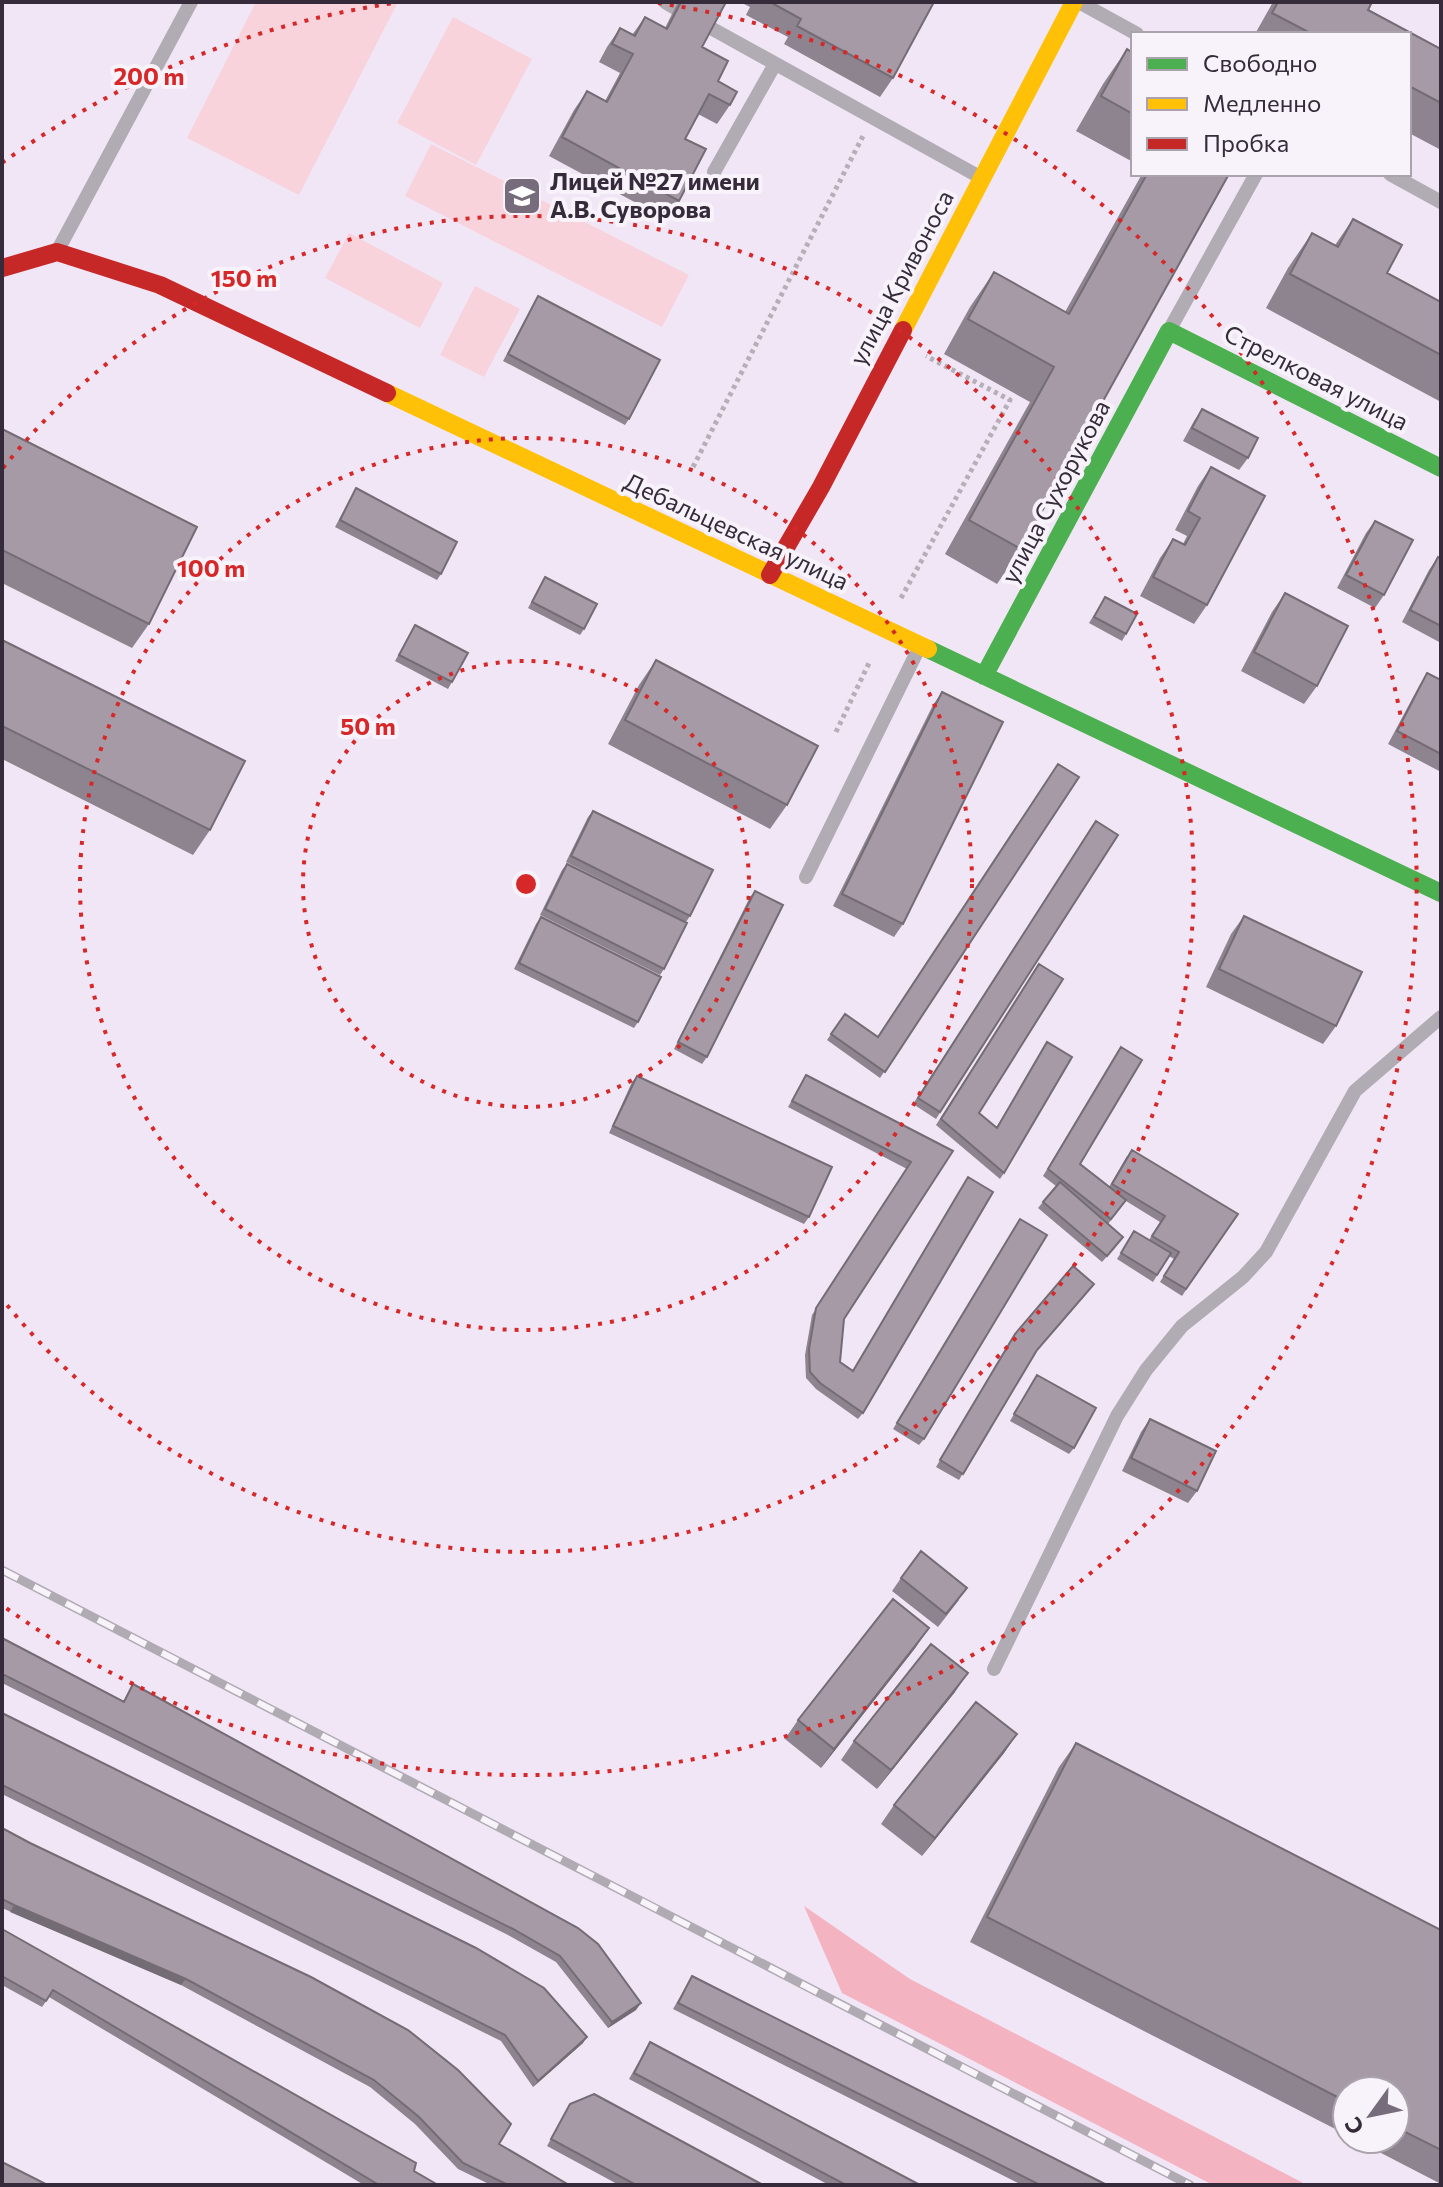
<svg xmlns="http://www.w3.org/2000/svg" width="1443" height="2187" viewBox="0 0 1443 2187" font-family="Commissioner,sans-serif">
<rect width="100%" height="100%" fill="#f1e6f6"/>
<path fill="#f8d3dc" d="M256,2H398L299,195L187,138Z
M453,17L532,59L476,165L397,123Z
M431,144L689,275L662,327L405,196Z
M349,233L443,283L420,328L325,278Z
M475,286L520,309L484,377L440,355Z"/>
<path fill="#f4b3c0" d="M804,1906L910,1979L1307,2185H1213L842,1993Z"/>
<g fill="none" stroke-linecap="round" stroke-linejoin="round">
<path stroke="#b5afb7" stroke-width="5" stroke-dasharray="4 4" stroke-linecap="butt" d="M693,467L863,136
M901,598L1010,400L926,356
M836,732L870,661"/>
<path stroke="#b1acb4" stroke-width="14" d="M665,2L675,8
M1079,2L1137,34
M709,27L978,176
M714,172L775,64
M1390,174L1441,202
M59,248L191,2
M1171,327L1256,174
M806,877L918,650
M994,1669L1117,1416L1146,1370L1182,1326L1243,1277L1266,1252L1355,1091L1441,1017"/>
<path stroke="#4caf50" stroke-width="18" d="M928,649L1441,893
M984,676L1169,331L1441,468"/>
<path stroke="#ffc107" stroke-width="18" d="M903,330L1074,2
M387,393L928,649"/>
<path stroke="#c62828" stroke-width="18" d="M2,268L57,252L160,285L387,393
M770,575L821,487L903,330"/>
<g stroke="#b0aab2" stroke-width="9">
<path id="rail" d="M2,1570L1190,2185"/>
</g>
<use href="#rail" stroke="#f8f3fa" stroke-width="6" stroke-dasharray="18" stroke-linecap="butt"/>
</g>
<path fill="#8e848f" d="M678,2H726L702,47L730,105L717,124L698,114L685,139L679,201L666,219L549,156L574,110L587,91L605,101L620,73L599,62L607,47L620,28L632,35L645,17L665,28Z
M740,2H934L893,78L880,97L784,44L788,37L746,15L750,7Z
M1273,2H1372L1368,10L1441,49V150L1409,133V34H1255Z
M1127,49L1133,53V162L1076,131L1103,84Z
M1142,174H1229L1021,549L997,584L945,554L1030,402L944,354L970,307L994,272L1065,312Z
M1353,219L1387,273L1441,302V402L1266,308L1288,268L1312,233L1335,245Z
M538,296L629,419L625,425L503,361Z
M1202,409L1248,458L1239,470L1183,441L1194,421Z
M2,429L149,624L132,648L2,583Z
M1211,467L1207,605L1194,624L1140,596L1160,558L1173,539L1183,544L1187,536L1175,530L1198,486Z
M356,488L441,574L437,580L335,527Z
M1375,521L1384,595L1375,608L1337,588L1366,533Z
M1438,557L1441,559V643L1402,622L1429,570Z
M545,577L584,629L580,635L528,608Z
M1285,593L1317,686L1304,704L1241,671L1272,612Z
M1105,597L1126,634L1122,641L1089,623Z
M415,625L452,682L448,689L395,661Z
M2,640L210,830L193,855L2,759Z
M656,660L787,805L770,829L608,744L639,685Z
M1427,673L1441,680V772L1388,744L1419,686Z
M942,692L903,924L894,937L833,906L933,705Z
M1079,777L880,1078L827,1040L845,1014L878,1037Z
M593,811L690,916L686,922L566,862L588,817Z
M1096,821L1118,835L936,1119L913,1104Z
M567,864L664,969L660,975L540,915L562,870Z
M755,891L707,1057L702,1064L674,1049L750,897Z
M1244,916L1336,1026L1323,1044L1206,987L1231,934Z
M541,917L638,1022L634,1028L514,969L536,924Z
M1039,964L979,1113L996,1128L1047,1042L1004,1173L1000,1179L936,1125Z
M1117,1054L1080,1164L1109,1187L1127,1156L1238,1214L1182,1296L1160,1282L1174,1259L1169,1256L1153,1282L1117,1259L1130,1238L1149,1240L1160,1222L1126,1201L1108,1224L1119,1243L1102,1262L1038,1208L1056,1186L1043,1176Z
M806,1075L953,1151L844,1319L840,1362L863,1413L858,1419L816,1389L806,1378L805,1355L812,1315L907,1169L788,1107Z
M637,1076L809,1217L804,1224L609,1133L632,1082Z
M1016,1226L924,1439L919,1445L893,1429Z
M1094,1284L1034,1354L959,1480L936,1467L1010,1341Z
M1037,1375L1074,1448L1069,1454L1010,1421Z
M1150,1419L1197,1491L1188,1503L1122,1471L1141,1432Z
M901,1578L959,1600L938,1627L892,1591Z
M2,1638L123,1702L133,1684L578,1928L636,2010L608,2028L556,1962L508,1935L2,1683Z
M916,1647L821,1768L785,1739L798,1720Z
M955,1692L877,1789L841,1760L854,1741Z
M2,1713L583,2043L533,2087L501,2041L2,1794Z
M1017,1734L1004,1753L922,1856L881,1824L894,1805Z
M1076,1743L1441,1930V2184L1354,2139H1395V2091H1347V2135L970,1942L1059,1767Z
M2,1828L499,2144L569,2185H491L458,2169L415,2124L370,2087L181,1985L2,1908Z
M2,1929L414,2171L438,2185H364L49,1997L42,2007L2,1985Z
M692,1976L1107,2185H1022L673,2009Z
M650,2042L920,2185H829L629,2079Z
M570,2104L763,2185H619L547,2146Z"/>
<path fill="#746c74" d="M929,1628L916,1647L821,1768L834,1749Z
M968,1673L955,1692L877,1789L891,1770Z
M1017,1734L1004,1753L922,1856L935,1838Z
M14,1905L186,1979L181,1985L10,1912Z
M641,2003L636,2010L608,2028L612,2022Z
M587,2037L583,2043L533,2087L538,2081Z"/>
<path fill="#a59aa6" stroke="#746c74" stroke-width="2" d="M681,2H726L702,47L728,61L718,81L737,92L730,105L709,94L685,139L706,149L679,201L562,137L587,91L607,102L633,54L612,44L620,28L635,36L645,17L667,29Z
M770,2H934L893,78L797,26L801,19Z
M1278,2H1372L1368,10L1441,49V103L1409,86V34H1312L1272,13Z
M1127,49L1133,53V114L1101,96Z
M1147,174H1229L1021,549L969,520L1054,367L968,319L994,272L1069,314Z
M1353,219L1402,245L1387,273L1441,302V355L1290,274L1312,233L1338,247Z
M538,296L660,360L629,419L508,354Z
M1202,409L1258,438L1248,458L1192,428Z
M2,429L197,527L149,624L2,550Z
M1211,467L1265,496L1207,605L1153,577L1173,539L1185,545L1200,518L1188,511Z
M356,488L457,542L441,574L340,520Z
M1375,521L1413,540L1384,595L1346,575Z
M1438,557L1441,559V626L1410,610Z
M545,577L597,604L584,629L532,602Z
M1285,593L1348,626L1317,686L1254,652Z
M1105,597L1137,614L1126,634L1094,617Z
M415,625L468,653L452,682L399,655Z
M2,640L245,761L210,830L2,726Z
M656,660L818,746L787,805L625,720Z
M1427,673L1441,680V754L1397,731Z
M942,692L1003,722L903,924L842,894Z
M1058,764L1079,777L885,1072L831,1034L845,1014L878,1037Z
M593,811L713,870L690,916L571,856Z
M1096,821L1118,835L940,1112L918,1098Z
M567,864L687,923L664,969L545,909Z
M755,891L783,905L707,1057L678,1042Z
M1244,916L1362,972L1336,1026L1219,969Z
M541,917L661,977L638,1022L519,963Z
M1039,964L1063,979L979,1113L997,1128L1047,1042L1072,1057L1004,1173L941,1119Z
M1121,1047L1142,1060L1080,1164L1126,1200L1111,1219L1048,1169Z
M806,1075L953,1151L844,1319L840,1362L853,1371L968,1177L993,1192L863,1413L820,1383L810,1372L809,1349L816,1308L911,1162L792,1101Z
M637,1076L832,1167L809,1217L613,1126Z
M1132,1150L1238,1214L1186,1289L1164,1276L1179,1252L1152,1236L1165,1216L1112,1184Z
M1060,1182L1123,1237L1107,1256L1043,1202Z
M1020,1219L1047,1235L924,1439L897,1423Z
M1134,1231L1171,1253L1157,1275L1121,1253Z
M1073,1266L1094,1284L1037,1350L963,1474L940,1460L1015,1334Z
M1037,1375L1096,1408L1074,1448L1014,1414Z
M1150,1419L1216,1451L1197,1491L1131,1458Z
M921,1551L967,1588L946,1614L901,1578Z
M893,1599L929,1628L834,1749L798,1720Z
M2,1638L124,1702L133,1684L578,1928L598,1944L641,2003L612,2022L560,1956L513,1929L2,1674Z
M931,1644L968,1673L891,1770L854,1741Z
M976,1702L1017,1734L935,1838L894,1805Z
M2,1713L476,1948L544,1988L587,2037L538,2081L505,2035L2,1785Z
M1076,1743L1441,1930V2150L1395,2127V2091H1347V2102L987,1917Z
M2,1828L30,1843L311,1977L408,2030L458,2070L511,2124L499,2144L569,2185H508L463,2163L419,2117L374,2080L186,1979L14,1905L2,1899Z
M2,1929L416,2163L414,2171L438,2185H379L53,1990L46,2001L2,1976Z
M692,1976L1107,2185H1040L678,2003Z
M650,2042L920,2185H846L634,2073Z
M594,2094L763,2185H636L551,2139L570,2104Z
M2,2162L46,2184V2185H2Z"/>
<g fill="none" stroke="#d62828" stroke-width="4" stroke-dasharray="4 8">
<circle cx="526" cy="884" r="223"/>
<circle cx="526" cy="884" r="446"/>
<path d="M3 468A668 668 0 1 1 3 1300"/>
<path d="M2 163A891 891 0 0 1 394 3M658 3A891 891 0 1 1 2 1605"/>
</g>
<defs>
<g id="school-square" transform="scale(2)"><rect x="-9" y="-9" width="18" height="18" rx="4" fill="#776c7c" stroke="#f8f3fa"/><path d="M0-5L7-2L0 1L-7-2ZM-4 1L0 2.5L4 1V4Q0 6-4 4Z" fill="#fff"/></g>
</defs>
<g fill-rule="evenodd">
<use href="#school-square" x="522" y="196"/>
</g>
<g text-anchor="middle" stroke-width="8" stroke-linejoin="round" paint-order="stroke">
<g font-size="24" font-weight="bold" fill="#352b3a" stroke="#f8f3fa" text-anchor="start">
<text x="550" y="190">Лицей №27 имени<tspan x="550" dy="28">А.В. Суворова</tspan></text>
</g>
<g font-size="24" fill="#352b3a" stroke="#f8f3fa">
<text transform="translate(902 278) rotate(-62)" y="8">улица Кривоноса</text>
<text transform="translate(1316 378) rotate(27)" y="8">Стрелковая улица</text>
<text transform="translate(1056 492) rotate(-62)" y="8">улица Сухорукова</text>
<text transform="translate(736 532) rotate(25)" y="8">Дебальцевская улица</text>
</g>
</g>
<circle cx="526" cy="884" r="12" fill="#d62828" stroke="#f8f3fa" stroke-width="4"/>
<g font-size="24" text-anchor="middle" font-weight="bold" fill="#d62828" stroke="#f8f3fa" stroke-width="8" stroke-linejoin="round" paint-order="stroke">
<text x="149" y="85">200 m</text>
<text x="244" y="287">150 m</text>
<text x="211" y="577">100 m</text>
<text x="368" y="735">50 m</text>
</g>
<rect width="1443" height="2187" fill="none" stroke="#352b3a" stroke-width="8"/>
<rect x="1131" y="32" width="280" height="144" fill="#f8f3fa" stroke="#aaa3ad" stroke-width="2"/>
<rect x="1147" y="58" width="40" height="12" fill="#4caf50" stroke="#aaa3ad" stroke-width="2"/>
<text x="1203" y="72" font-size="24" fill="#352b3a">Свободно</text>
<rect x="1147" y="98" width="40" height="12" fill="#ffc107" stroke="#aaa3ad" stroke-width="2"/>
<text x="1203" y="112" font-size="24" fill="#352b3a">Медленно</text>
<rect x="1147" y="138" width="40" height="12" fill="#c62828" stroke="#aaa3ad" stroke-width="2"/>
<text x="1203" y="152" font-size="24" fill="#352b3a">Пробка</text>
<g transform="translate(1371 2115) rotate(237)"><circle r="38" fill="#f8f3fa" stroke="#aaa3ad" stroke-width="2"/>
<path d="M0-6L14 30L0 20L-14 30Z" fill="#776c7c"/>
<text y="-12" font-size="22" font-weight="bold" text-anchor="middle" fill="#352b3a">С</text>
</g>
</svg>
